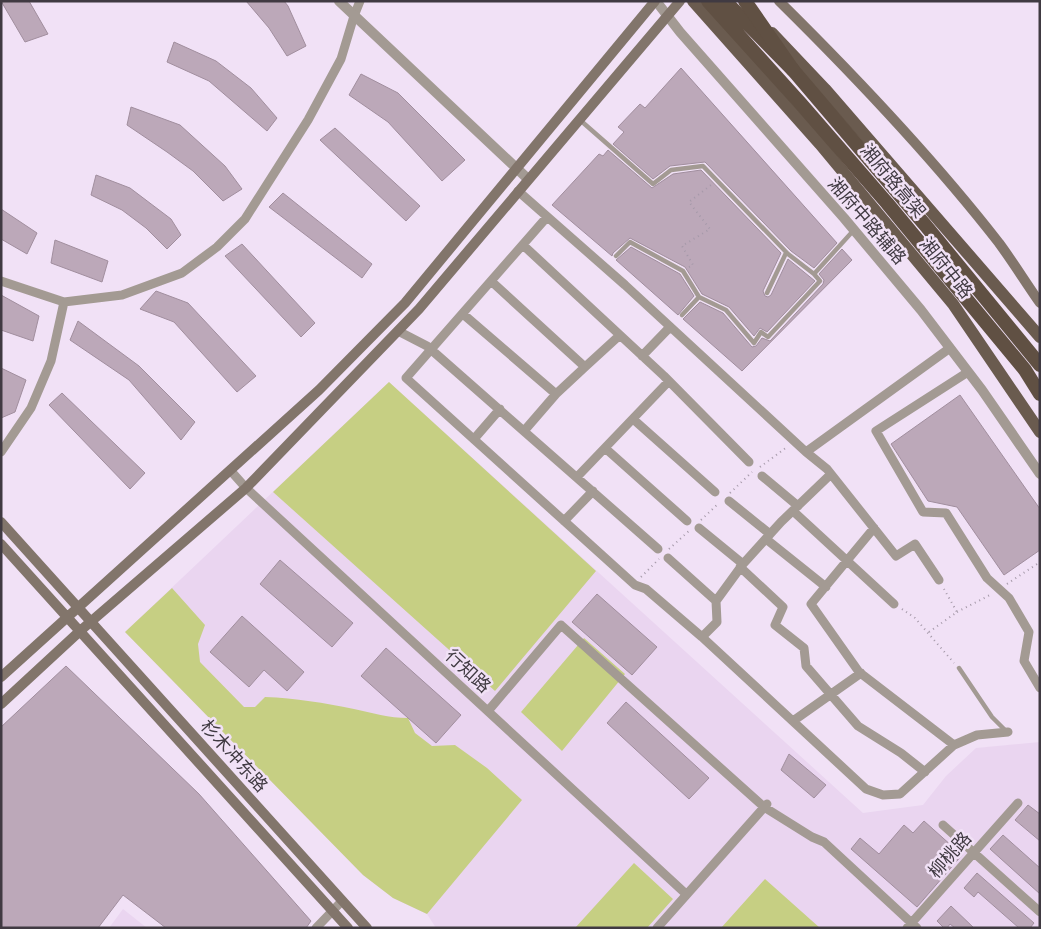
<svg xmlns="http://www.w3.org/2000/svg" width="1041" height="929" viewBox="0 0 1041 929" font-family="'Exo 2','Noto Sans SC',sans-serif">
<rect width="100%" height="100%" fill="#f1e1f6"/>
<path fill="#ead5f0" d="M389,382L863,813L923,805L946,776L976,748L1040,742V928H436L427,914L393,898L363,875L125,632Z
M123,909L147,928H109Z"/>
<path fill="#c6cf83" d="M389,382L596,571L495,691L273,492Z
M172,588L205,625L198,644L200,662L244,707H255L265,697C296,698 324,703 354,709C372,713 389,718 408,718L415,733L432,746L455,745L487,768L522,800L427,914L393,898L363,875L125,632Z
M584,638L625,674L562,751L521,712Z
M634,863L673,899L647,928H575Z
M765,879L820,928H721Z"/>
<path fill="#bca8b9" stroke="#a18e9e" d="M1,1H29L48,34L25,42Z
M246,1H284L288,6L306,46L287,56L269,28Z
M174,42L216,61L251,88L277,118L267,131L209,81L167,62Z
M681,68L837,243L814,268L791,251L705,162L670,166L653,179L613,144L624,132L618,127L640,104L645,108Z
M361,74L398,93L465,160L442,181L388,122L349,95Z
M131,107L180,125L225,166L242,189L223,201L193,171L167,152L127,125Z
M335,128L420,206L406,221L320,140Z
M608,150L652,188L673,174L701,170L781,253L763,291L765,296L768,297L771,295L788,259L815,281L767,332L760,328L754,336L729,307L702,294L685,267L630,238L613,253L612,256L552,205L599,154L603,156Z
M96,175L130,188L171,219L181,235L167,249L146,228L122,210L91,195Z
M283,193L372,264L362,278L269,207Z
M1,209L37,233L27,254L1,239Z
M55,240L108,261L102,282L51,263Z
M242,244L315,323L301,337L225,256Z
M631,247L680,274L694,296L678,315L616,260Z
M842,249L852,260L742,371L683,319L700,302L723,313L752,347L756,346L762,338L770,341L823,284L824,280L819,274Z
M156,291L188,303L256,376L237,392L174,322L140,309Z
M1,295L39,316L33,341L1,330Z
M78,321L139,366L195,422L181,440L129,380L70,340Z
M1,368L26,380L15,412L1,418Z
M62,393L145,473L130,489L49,405Z
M960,395L1040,509V550L1004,575L957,507L928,501L891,444Z
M280,560L353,623L332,647L260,584Z
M597,594L657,647L632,675L572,622Z
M242,616L304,672L287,691L264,670L249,687L210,652Z
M386,648L461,715L436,743L361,676Z
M66,666L199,794L311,921L306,928H166L123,895L98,928H1V727Z
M626,702L709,778L689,799L607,723Z
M789,754L826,785L814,798L781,770Z
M1028,805L1040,814V841L1015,820Z
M924,821L962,855L917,907L851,849L860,838L879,854L904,825L913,833Z
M1003,835L1040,868V894L990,849Z
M977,873L1034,923L1030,928H1019L978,892L974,897L964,888Z
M951,906L974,928H955L950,924L947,928H944L937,921Z"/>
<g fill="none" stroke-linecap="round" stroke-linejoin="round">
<path stroke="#a599a9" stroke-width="2" stroke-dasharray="1 4" stroke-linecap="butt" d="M689,267L693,265L682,246L710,229L689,202L711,185
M760,467L787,447
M730,493L752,472
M701,520L719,503
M669,549L690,530
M641,577L659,559
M1007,584L1040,562
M902,609L915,618L954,663
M957,612L990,595
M929,632L957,612L944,589"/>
<path stroke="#a39a93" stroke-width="4.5" d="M580,120L653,184L671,170L703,166L788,254L814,274L853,231
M616,256L630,242L683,271L699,297L726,310L754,343L761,332L768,337L820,281L814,274
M767,293L786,253
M682,315L699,297
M959,668L992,717L1007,732"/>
<path stroke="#a39a93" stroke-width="9" d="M518,191L625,285L806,452
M547,217L406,378L635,585L646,589L702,637L866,789L883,795L900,794L954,745L977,735L1008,732
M523,245L664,376L749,462
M1,281L64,302L122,295L182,273L217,247L245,219L308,120L341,59L354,16L360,1
M491,281L585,367L620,335
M463,314L556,394
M398,331L427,346L658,549
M642,356L670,327
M968,372L876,431L923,512L946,513L987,578L1009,598L1029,632L1024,661L1040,688
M633,419L715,492
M524,431L556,394L585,367
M474,439L500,409
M605,448L687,521
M1,452L31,408L51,361L64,302
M230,470L246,488L686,894
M762,476L798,506
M577,477L669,381
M729,501L770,534
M793,511L894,604
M564,521L593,491
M699,528L743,564
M874,528L811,604L859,672L954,745
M766,539L826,587
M668,558L716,601
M740,567L783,607L775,625L804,648L806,666L858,726L901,753L925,772
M939,580L915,544L896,556L827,469L806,452L950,348
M702,637L717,622L716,601L743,564L781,522L831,474
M488,711L561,625L764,807L812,837L824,842L917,928
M793,721L861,673
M943,825L1040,912
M316,928L342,901
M657,928L767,804
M907,928L1018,803"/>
<path stroke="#a39a93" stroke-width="10" d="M339,1L528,179
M656,1L680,32L844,218L921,310L982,390L1040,474"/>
<path stroke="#82756b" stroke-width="10" d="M779,1C857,78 932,157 999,243C1013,262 1026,283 1040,303
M1,522L367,928
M1,544L348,928
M1,677L319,390L405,303L655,1
M1,704L80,631L246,488L419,309L680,1"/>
<path stroke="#6a5b4f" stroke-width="12" d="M693,1L820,144L953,304L1040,432
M772,33L825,89L1040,337"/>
<path stroke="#605043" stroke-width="14" d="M708,1L801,104L887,203L1025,370L1040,394
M725,1L793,70L926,226L1040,365"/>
<path stroke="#605043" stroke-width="14" d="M745,1L793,70"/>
</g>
<g text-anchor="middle" stroke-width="5" stroke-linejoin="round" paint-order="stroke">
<g font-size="18" fill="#403a42" stroke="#f1e1f6">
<text transform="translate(893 181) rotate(50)" y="6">湘府路高架</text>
<text transform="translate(867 221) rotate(49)" y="6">湘府中路辅路</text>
<text transform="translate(946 268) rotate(51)" y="6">湘府中路</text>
<text transform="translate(468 671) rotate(43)" y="6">行知路</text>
<text transform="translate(234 756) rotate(48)" y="6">杉木冲东路</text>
<text transform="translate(950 855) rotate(-49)" y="6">柳桃路</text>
</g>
</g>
<rect width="1041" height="929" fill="none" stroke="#403a42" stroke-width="5"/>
</svg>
